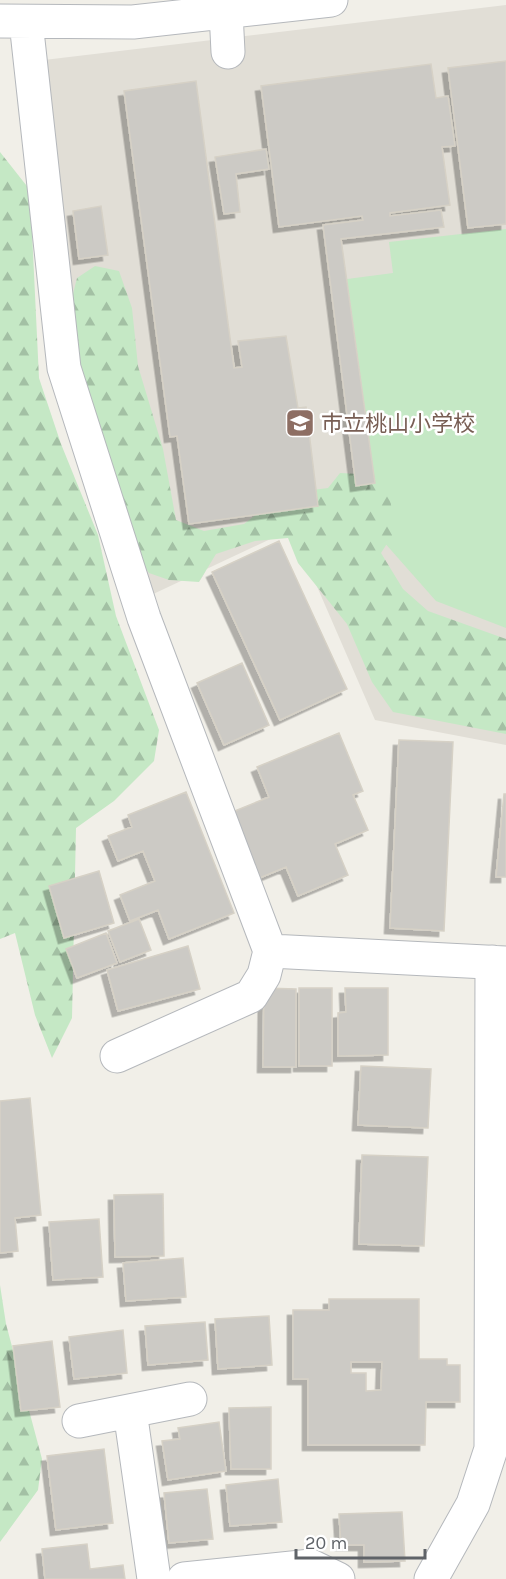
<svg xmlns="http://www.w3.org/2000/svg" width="506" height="1579" viewBox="0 0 506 1579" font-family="Karla,'Noto Sans JP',sans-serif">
<defs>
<pattern id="forest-firs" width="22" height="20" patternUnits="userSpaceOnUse" patternTransform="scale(1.5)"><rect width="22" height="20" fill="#c5e8c5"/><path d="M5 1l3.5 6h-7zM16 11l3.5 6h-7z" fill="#a3c0a4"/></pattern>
<filter id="shadow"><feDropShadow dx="-5.5" dy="5.5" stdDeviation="0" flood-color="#0004"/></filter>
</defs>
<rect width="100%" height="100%" fill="#f1efe8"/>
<path fill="#e1ded6" d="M506,5V745L375,720L292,529L149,596L78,365L44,60Z"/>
<path fill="#c5e8c5" d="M506,229V628L436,601L368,524L375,482L347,279L393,273L389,242Z"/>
<path fill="url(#forest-firs)" d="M0,152L30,190L39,378L61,444L98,535L116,616L159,730L154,761L114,801L76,828L72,1018L52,1058L35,1015L15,933L0,939Z
M95,266L119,271L132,308L138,366L163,449L176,520L204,531L244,524L282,494L328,488L340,473L380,475L388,485L395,531L381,553L403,589L428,611L506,639V734L393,712L372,682L347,624L298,563L288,538L255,541L216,554L199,582L169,580L149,573L125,541L67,318L77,278Z
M0,1285L6,1324L42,1459L38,1490L0,1542Z"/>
<path fill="#cccac5" stroke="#d6d1c6" stroke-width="1.5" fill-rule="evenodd" filter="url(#shadow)" d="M506,61V224L468,228L448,68Z
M431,64L436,98L448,96L455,146L442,147L450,205L390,213V216L441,210L444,227L341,239L375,483L356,486L323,225L363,220L362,216L279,227L261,86Z
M196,81L234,368L242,367L238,341L286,336L298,408L306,407L318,506L189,524L177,436L170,437L124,91Z
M266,149L269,169L236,174L240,212L224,214L215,157Z
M101,206L108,255L79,259L73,211Z
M279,541L347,689L280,720L212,572Z
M242,663L269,725L224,745L197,683Z
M339,733L363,791L353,795L368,830L335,844L348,875L298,896L286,867L257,879L230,813L269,797L257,767Z
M399,740L453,742L444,931L390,928Z
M186,792L234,913L169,939L158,910L130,921L120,895L155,881L143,851L118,861L108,836L132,827L128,815Z
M504,794H506V877H496Z
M99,871L114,923L64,938L49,886Z
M139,919L151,950L120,962L108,931Z
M106,933L117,963L77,978L66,949Z
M188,946L200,989L118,1011L107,970Z
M264,988L296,989V1067H263Z
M299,988H332V1066H299Z
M345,988H388V1055L338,1056V1013L346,1012Z
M361,1066L431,1069L428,1128L358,1125Z
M30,1098L41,1215L15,1218L18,1251L0,1253V1101Z
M362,1155L428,1157L424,1246L359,1244Z
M163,1194L164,1256L115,1257L114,1195Z
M99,1219L103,1277L53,1280L49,1222Z
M183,1258L186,1297L126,1301L123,1263Z
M329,1299H419V1359H447V1365H460V1402H426L425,1445H308V1379H293V1310H329ZM351,1362H382L381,1390L366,1391V1373H351Z
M269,1316L272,1365L218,1369L215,1319Z
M205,1322L208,1360L148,1365L145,1326Z
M123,1330L127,1373L74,1379L69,1337Z
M52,1341L60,1407L21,1411L13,1346Z
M271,1407V1469H231L229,1408Z
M219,1422L226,1471L168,1480L162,1441L180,1439L178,1428Z
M104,1449L113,1523L56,1530L47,1456Z
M278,1479L282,1522L230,1526L226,1485Z
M207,1489L213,1539L169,1543L164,1493Z
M402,1512L405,1561L364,1562V1545H341L339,1514Z
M87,1544L90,1569L123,1565L125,1579H45L42,1549Z"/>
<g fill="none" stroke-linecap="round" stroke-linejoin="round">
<g stroke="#b5b8bc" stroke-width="35">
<path id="minor" d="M226,12L228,52
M0,21L133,22L331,0
M26,22L64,368L144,618L270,951L506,963
M117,1056L251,996L264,975L270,951
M130,1411L154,1579
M79,1421L190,1399
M184,1579L311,1566L338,1579
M431,1579L473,1504L491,1449L492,962"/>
</g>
<use href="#minor" stroke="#fff" stroke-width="33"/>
</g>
<defs>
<g id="school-square" transform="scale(1.5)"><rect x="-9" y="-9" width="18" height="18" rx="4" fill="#8d6e63" stroke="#fff"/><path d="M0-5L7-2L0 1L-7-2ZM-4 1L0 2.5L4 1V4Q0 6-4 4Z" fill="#fff"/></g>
</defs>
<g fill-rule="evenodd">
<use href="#school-square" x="300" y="423"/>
</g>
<g text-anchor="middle" stroke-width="5" stroke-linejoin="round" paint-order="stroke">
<g font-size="22" fill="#785e54" stroke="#fff" text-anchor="start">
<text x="321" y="431">市立桃山小学校</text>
</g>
</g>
<path d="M296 1549v9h129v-9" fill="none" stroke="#5f6368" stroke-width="3"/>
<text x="305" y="1549" font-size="18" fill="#5f6368" stroke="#ffffff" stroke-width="4.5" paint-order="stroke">20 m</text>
</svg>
